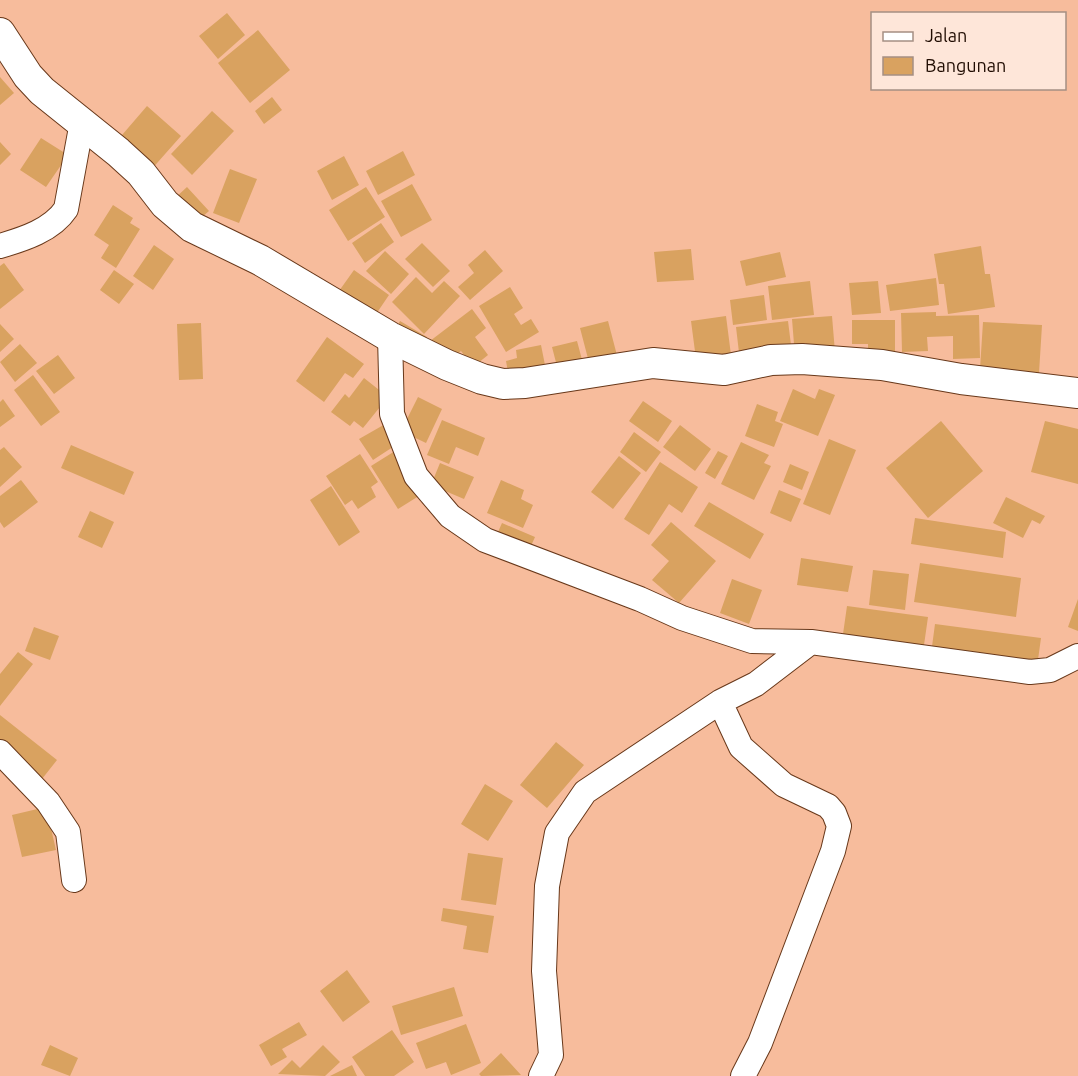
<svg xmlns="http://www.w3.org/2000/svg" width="1078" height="1076" viewBox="0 0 1078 1076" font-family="Ubuntu,sans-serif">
<rect width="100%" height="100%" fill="#f7bc9c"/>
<path fill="#d9a260" d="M227,13L245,35L218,59L199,36Z
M258,30L290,70L250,103L218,63Z
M0,77L14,93L0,105Z
M272,97L282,110L264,124L255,111Z
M147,106L181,136L150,171L116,142Z
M212,111L234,131L192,175L171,154Z
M41,138L68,155L46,187L20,170Z
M0,142L11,154L0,165Z
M403,151L415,175L378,195L366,171Z
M344,156L359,185L332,200L317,171Z
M230,169L257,179L239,223L213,213Z
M412,184L432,220L401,237L381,201Z
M187,187L209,211L195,223L174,199Z
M366,187L385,217L348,241L329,210Z
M113,205L133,218L130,223L140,229L116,268L101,258L109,245L94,235Z
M381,223L394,242L365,263L352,243Z
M422,243L450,271L433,287L405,259Z
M154,245L174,259L153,290L133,276Z
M981,246L985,274H990L995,307L948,314L944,284H939L934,254Z
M691,249L694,280L657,282L654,252Z
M485,250L503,271L470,300L458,287L474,273L468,265Z
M385,251L409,274L391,294L366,271Z
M780,252L786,277L746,286L740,261Z
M4,263L24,290L0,309V266Z
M114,270L134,284L119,304L100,290Z
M354,270L389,295L370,323L334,298Z
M416,277L432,293L444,281L460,296L424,334L392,302Z
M936,278L939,305L890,311L886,285Z
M810,281L814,315L772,320L768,286Z
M878,281L881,313L852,315L849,283Z
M510,287L523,308L514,314L521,325L531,319L539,332L506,352L479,306Z
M764,295L767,320L733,325L730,300Z
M472,309L486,328L475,337L488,355L473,367L461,351L446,363L430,341Z
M936,312V316L979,315L980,358L953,359V336L927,337L928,351L902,352L901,313Z
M726,316L731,355L696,359L691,321Z
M832,316L835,352L807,354L806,343L794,344L792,319Z
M852,320H895V351H868V344H852Z
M400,321L427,337L418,351L392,335Z
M608,321L619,363L591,370L580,328Z
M788,321L791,345L740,361L736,327Z
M983,322L1042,325L1039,373L980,369Z
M201,323L203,379L179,380L177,324Z
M0,324L14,339L0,352Z
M327,337L364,364L353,378L345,373L324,402L296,381Z
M577,341L584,367L559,374L552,347Z
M20,344L37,363L15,382L0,362Z
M541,345L547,375L510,383L506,361L517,358L516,350Z
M58,355L75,378L54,394L36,371Z
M33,375L60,412L41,426L14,390Z
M364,378L388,397L363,428L354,421L350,426L331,412L345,394L349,398Z
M793,389L815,399L819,389L835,395L818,436L780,421Z
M418,397L442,409L426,443L401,431Z
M3,399L15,416L0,427V402Z
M643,401L672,421L658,442L629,421Z
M757,404L778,412L775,421L783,424L774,447L745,436Z
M442,420L485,438L478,456L456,447L449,464L427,455Z
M941,421L983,471L928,518L886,468Z
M1045,421L1078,429V484L1031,472Z
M387,423L399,443L373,460L359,439Z
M680,425L711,449L695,471L663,447Z
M634,432L661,452L646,472L620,452Z
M829,439L856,450L830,515L803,504Z
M741,442L769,455L764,463L771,466L754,500L721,484Z
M71,445L134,472L124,495L61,468Z
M4,447L22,467L0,487V450Z
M395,451L422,494L398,509L371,466Z
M718,451L728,456L715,479L705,473Z
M360,454L378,482L371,487L376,497L358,509L352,500L345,505L326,476Z
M619,456L641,473L613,509L591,492Z
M660,462L698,487L682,513L669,504L649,535L624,519Z
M440,463L474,477L464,499L431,485Z
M790,464L809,472L802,490L783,482Z
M21,480L38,502L4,528L0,522V496Z
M501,480L524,490L521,499L533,505L523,528L487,513Z
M331,486L360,532L339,546L310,500Z
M779,490L801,499L791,522L770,513Z
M1006,497L1045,516L1040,524L1032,520L1023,538L993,523Z
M709,502L764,534L750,559L694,526Z
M90,511L114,522L102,548L78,537Z
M915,518L1006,532L1003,558L911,544Z
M671,522L716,561L679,603L652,580L669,561L651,545Z
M502,523L535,537L527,555L494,541Z
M801,558L853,566L848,592L797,585Z
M920,563L1021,578L1016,617L914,602Z
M873,570L909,574L905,610L869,605Z
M732,579L762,590L749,624L720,613Z
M1078,599V631L1068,627Z
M847,606L928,617L923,652L842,641Z
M935,624L1041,638L1037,667L931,654Z
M34,627L59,636L50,660L25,651Z
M18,652L33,664L0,706V674Z
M0,715L57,760L42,779L0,745Z
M556,742L584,765L547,808L520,785Z
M485,784L513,801L488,841L461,824Z
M46,807L56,850L22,857L12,815Z
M468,853L503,858L496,905L461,900Z
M443,908L494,916L488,953L463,949L467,926L441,921Z
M347,970L370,1002L343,1022L320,991Z
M454,987L463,1016L401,1035L392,1006Z
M299,1022L307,1035L282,1049L287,1057L271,1066L259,1045Z
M466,1024L481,1063L451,1075L446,1062L426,1069L416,1043Z
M392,1030L414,1062L394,1076H365L352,1057Z
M50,1045L78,1058L70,1076L41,1065Z
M323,1045L340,1062L325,1076L278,1074L292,1060L300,1068Z
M501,1053L521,1075L481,1076L479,1074Z
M352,1065L357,1076H330Z"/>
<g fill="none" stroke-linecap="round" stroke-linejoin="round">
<g stroke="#68381a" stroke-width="26">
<path id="minor" d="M0,246C24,239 52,230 66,209L82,122
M390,337L392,414L416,476L450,516L485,540L640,599L682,618L752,641L811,642
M720,702L741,747L784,785L828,806L834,813L839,826L833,851L760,1043L743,1076
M0,752L48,802L68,832L74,880
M541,1076L551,1055L544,971L547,886L557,833L585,792L720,702L756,684L811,642L1030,672L1050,670L1078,656"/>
</g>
<g stroke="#68381a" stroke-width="32">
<path id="tertiary" d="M0,33L28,76L42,91L118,152L141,173L165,204L192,227L260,260L390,337L447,365L482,379L503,384L525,383L653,363L724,370L771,360L802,359L882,365L961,379L1078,393"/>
</g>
<use href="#minor" stroke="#fff" stroke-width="24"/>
<use href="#tertiary" stroke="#fff" stroke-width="30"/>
</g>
<rect x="871" y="12" width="195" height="78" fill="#fee6d9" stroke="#a58f83" stroke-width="1.5"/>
<rect x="883" y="32" width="30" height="9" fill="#ffffff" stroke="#a58f83" stroke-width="1.5"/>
<text x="925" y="42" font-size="18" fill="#200c02">Jalan</text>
<rect x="883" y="57" width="30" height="18" fill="#d9a260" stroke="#a58f83" stroke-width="1.5"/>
<text x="925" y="72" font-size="18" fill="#200c02">Bangunan</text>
</svg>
